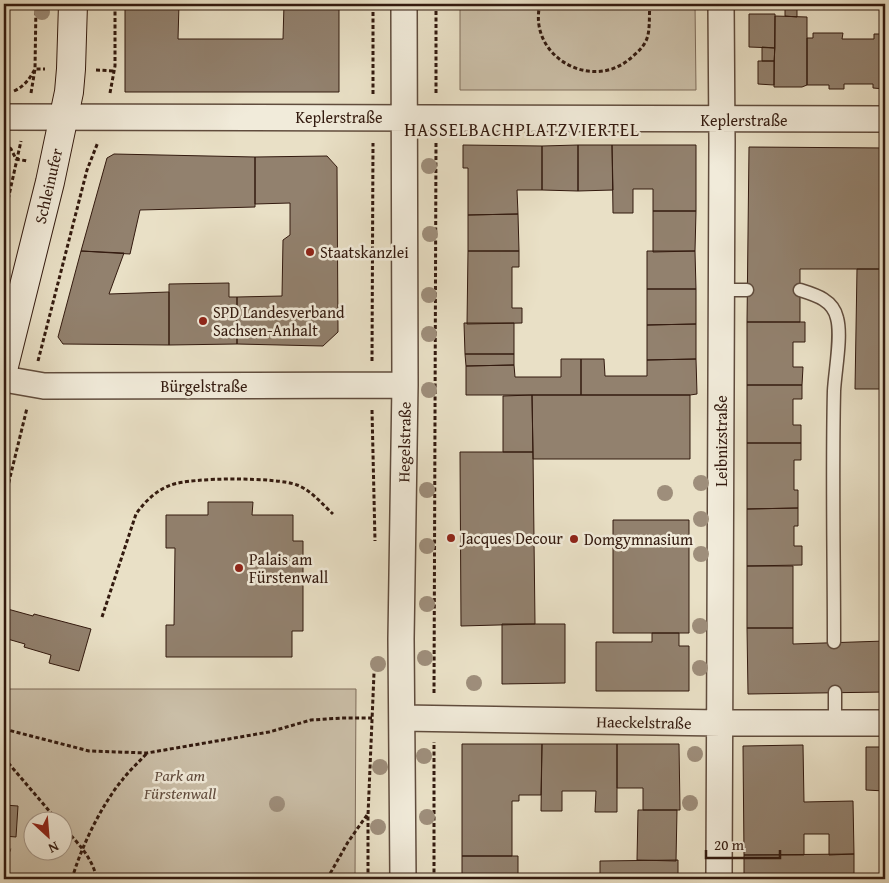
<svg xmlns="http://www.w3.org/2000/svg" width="889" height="883" viewBox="0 0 889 883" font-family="'Gentium Book Plus',serif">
<rect width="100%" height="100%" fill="#e9e0c6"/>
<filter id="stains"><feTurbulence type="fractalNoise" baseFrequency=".004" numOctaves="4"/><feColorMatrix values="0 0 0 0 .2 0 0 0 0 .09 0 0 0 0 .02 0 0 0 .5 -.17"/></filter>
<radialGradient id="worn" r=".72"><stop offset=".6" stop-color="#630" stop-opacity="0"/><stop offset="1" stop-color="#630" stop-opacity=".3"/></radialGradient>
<path fill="#cabea7" stroke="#7e6c5b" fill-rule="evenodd" d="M460,4H695L696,90H460Z
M4,689H356L355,879H4ZM32,820H62V850H32Z"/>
<path fill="#92816e" stroke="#331a0f" d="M125,4H179L178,39H283L284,4H339V92H125Z
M785,4H797V17L785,16Z
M749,14H775V48L749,47Z
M775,16L807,17V85L802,87H774Z
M813,33H843L842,39H874V34H885V89L873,88V84H844V89H829V85H807V38H813Z
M762,47L775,48L774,61H762Z
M758,61H774V85L758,84Z
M463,145L542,146V190H517L518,214L468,215V168H463Z
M578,145H612L613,190L578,191Z
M578,145V191L542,190V146Z
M612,145H696V211H653V189H633V213H613Z
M749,147L885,148V269H800V322H747Z
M4,153L7,157V164L4,177Z
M114,154L255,157V207L140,210L130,254L81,251L107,158Z
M327,156L337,167L338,332L323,346L237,344V297L282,296L283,240L290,235V203L255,204V157Z
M653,211H696L695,251L653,252Z
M518,214L519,251H468V215Z
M81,251L124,253L109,294L169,292V345L63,344L58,337Z
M468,251H519V267H512V308H522V323L467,324Z
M647,251H695L696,289H647Z
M857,269H885V389H855Z
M229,283V297H237V344L169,345V284Z
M647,289H696V324L647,325Z
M747,322H805V342H793V367H803L802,385H747Z
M464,323H514V354H465Z
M696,324V359L647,360V325Z
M465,354H514V365L466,366Z
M561,359H581V395H466V366L514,365L515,377H561Z
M581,359H604L605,376H647V360L696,359L697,394L690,395H581Z
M747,385H802V399H793V425H801V443H747Z
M532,395L533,452H503V396Z
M532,395H690V459H533Z
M747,443H801V460H794V490H798V508L747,509Z
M460,452H533L535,624L461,626Z
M208,502H253L252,515H293V541H303V631H292V657H166V625H174L175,548H166V515H208Z
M798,508V526H794V546H802V565L747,566V509Z
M613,520H689V633H613Z
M747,566H793V628H747Z
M4,608L33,616L34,614L91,629L79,671L49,663L51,655L24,647L25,644L4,638Z
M502,624H565V683L502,684Z
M747,628H793V644L885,641V692L748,694Z
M652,633H679V646H689V691H596V642H652Z
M462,744H542L541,795H519V801H512V856H462Z
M542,744H617V812H595L596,791H562V811H541Z
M617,744H679L680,810H643V788H617Z
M803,745L804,802L853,801L854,854L829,855V834H804V855H744L743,746Z
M866,747H885V791L866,790Z
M4,805L18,806L16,837L4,836Z
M638,810H677L676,861L637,860Z
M854,854V879H744V855Z
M462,856H518V879H462Z
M678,860V879H600V861Z"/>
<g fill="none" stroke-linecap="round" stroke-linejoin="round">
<g stroke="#604c3d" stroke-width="15">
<path id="service" d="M721,290H747
M800,290C816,295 833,300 837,318C842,336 835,371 834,391C832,474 834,559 834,642
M835,692V723"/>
</g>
<g stroke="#604c3d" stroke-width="28">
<path id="minor" d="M4,117L885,119
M4,379L44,386L405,385
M402,718L721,723H885
M403,879L401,639L405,385L404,4
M719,879L722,142L721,4"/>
</g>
<g stroke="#331a0f" stroke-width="30">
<path id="secondary" d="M4,366L50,182L69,92L71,69L73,4"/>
</g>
<path stroke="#331a0f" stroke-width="3" stroke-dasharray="4 2.5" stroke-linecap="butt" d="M540,4C527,57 594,94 633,56C640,50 646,44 648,35C650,25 649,14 650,4
M96,70L114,71
M14,91C25,86 30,78 35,69H45
M31,93L35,69L36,4
M110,93L115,66V4
M436,93V4
M373,94V4
M5,143L11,149L16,159L27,161
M4,218L21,141
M38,361L87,170L98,142
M372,361L373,143
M372,410L375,541
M4,502L27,408
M102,617L136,514C145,501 157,490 171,485C192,477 277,477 297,485C311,490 323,505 333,514
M434,693L436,142
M4,729L89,751L147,753L269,732L311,720L342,718H372
M4,758L57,820
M62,826C78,843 92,857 97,879
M4,849L11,850
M72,879C81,847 102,804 123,779C130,770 139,762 147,753
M327,879L348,842L367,815
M368,879V815L374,673
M434,879V742"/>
<use href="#service" stroke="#f1ebda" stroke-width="12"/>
<use href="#minor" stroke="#f1ebda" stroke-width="25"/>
<use href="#secondary" stroke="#f1ebda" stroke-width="28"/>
</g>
<g fill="#9e8e7b">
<circle cx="42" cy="12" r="8"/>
<circle cx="429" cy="166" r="8"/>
<circle cx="430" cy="234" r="8"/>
<circle cx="429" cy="295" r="8"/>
<circle cx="429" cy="334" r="8"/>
<circle cx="429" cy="390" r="8"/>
<circle cx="701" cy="483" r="8"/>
<circle cx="427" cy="490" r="8"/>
<circle cx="665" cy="493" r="8"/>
<circle cx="701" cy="519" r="8"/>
<circle cx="427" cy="546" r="8"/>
<circle cx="701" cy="554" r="8"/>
<circle cx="427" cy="604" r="8"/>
<circle cx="700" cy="626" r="8"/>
<circle cx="425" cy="658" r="8"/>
<circle cx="378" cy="664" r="8"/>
<circle cx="700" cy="668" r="8"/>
<circle cx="474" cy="683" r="8"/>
<circle cx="695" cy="754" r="8"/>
<circle cx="424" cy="756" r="8"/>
<circle cx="380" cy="767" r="8"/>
<circle cx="690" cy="803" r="8"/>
<circle cx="277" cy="804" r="8"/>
<circle cx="427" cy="817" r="8"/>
<circle cx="378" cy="827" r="8"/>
</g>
<g fill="#8f2418" stroke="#f1ebda" stroke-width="2">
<circle cx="310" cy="252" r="5"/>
<circle cx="203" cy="321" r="5"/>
<circle cx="451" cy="538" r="5"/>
<circle cx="574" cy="539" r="5"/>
<circle cx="239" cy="568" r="5"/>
</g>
<g text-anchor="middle" stroke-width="5" stroke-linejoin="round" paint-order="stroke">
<g font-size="16" fill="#331a0f" stroke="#f1ebda">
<text x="339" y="123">Keplerstraße</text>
<text x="744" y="126">Keplerstraße</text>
<text transform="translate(48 186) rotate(-77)" y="6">Schleinufer</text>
<text x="204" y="392">Bürgelstraße</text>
<text transform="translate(721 441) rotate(-90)" y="6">Leibnizstraße</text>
<text transform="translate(404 442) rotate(-89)" y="6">Hegelstraße</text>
<text transform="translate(644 722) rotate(1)" y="6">Haeckelstraße</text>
</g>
<g font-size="16" fill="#331a0f" stroke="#f1ebda" text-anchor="start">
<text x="320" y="258">Staatskanzlei</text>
<text x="213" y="318">SPD Landesverband<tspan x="213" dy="18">Sachsen-Anhalt</tspan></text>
<text x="461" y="544">Jacques Decour</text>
<text x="584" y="545">Domgymnasium</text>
<text x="249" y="565">Palais am<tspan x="249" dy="18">Fürstenwall</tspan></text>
</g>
<g font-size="16" font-style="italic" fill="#604b3d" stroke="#f1ebda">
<text x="180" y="781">Park am<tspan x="180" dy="18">Fürstenwall</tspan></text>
</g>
<g font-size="18" letter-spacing="1" fill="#331a0f" stroke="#f1ebda">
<text x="522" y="136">HASSELBACHPLATZVIERTEL</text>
</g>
</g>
<rect width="889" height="883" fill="none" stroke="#e9e0c6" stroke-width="20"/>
<rect x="5" y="5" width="879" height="873" fill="none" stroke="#331a0f" stroke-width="2.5"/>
<rect x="10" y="10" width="869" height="863" fill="none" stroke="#331a0f"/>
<g transform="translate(48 836) rotate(154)"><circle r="24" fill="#f1ebda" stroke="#a59789"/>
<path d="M0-4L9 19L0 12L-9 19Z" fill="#8f2418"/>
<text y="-8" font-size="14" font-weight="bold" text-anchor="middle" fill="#331a0f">N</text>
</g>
<path d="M706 850v8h74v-8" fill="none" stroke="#331a0f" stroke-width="2.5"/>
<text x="714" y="850" font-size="15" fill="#331a0f" stroke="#f1ebda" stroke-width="4" paint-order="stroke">20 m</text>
<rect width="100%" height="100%" filter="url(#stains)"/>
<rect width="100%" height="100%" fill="url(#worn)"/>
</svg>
